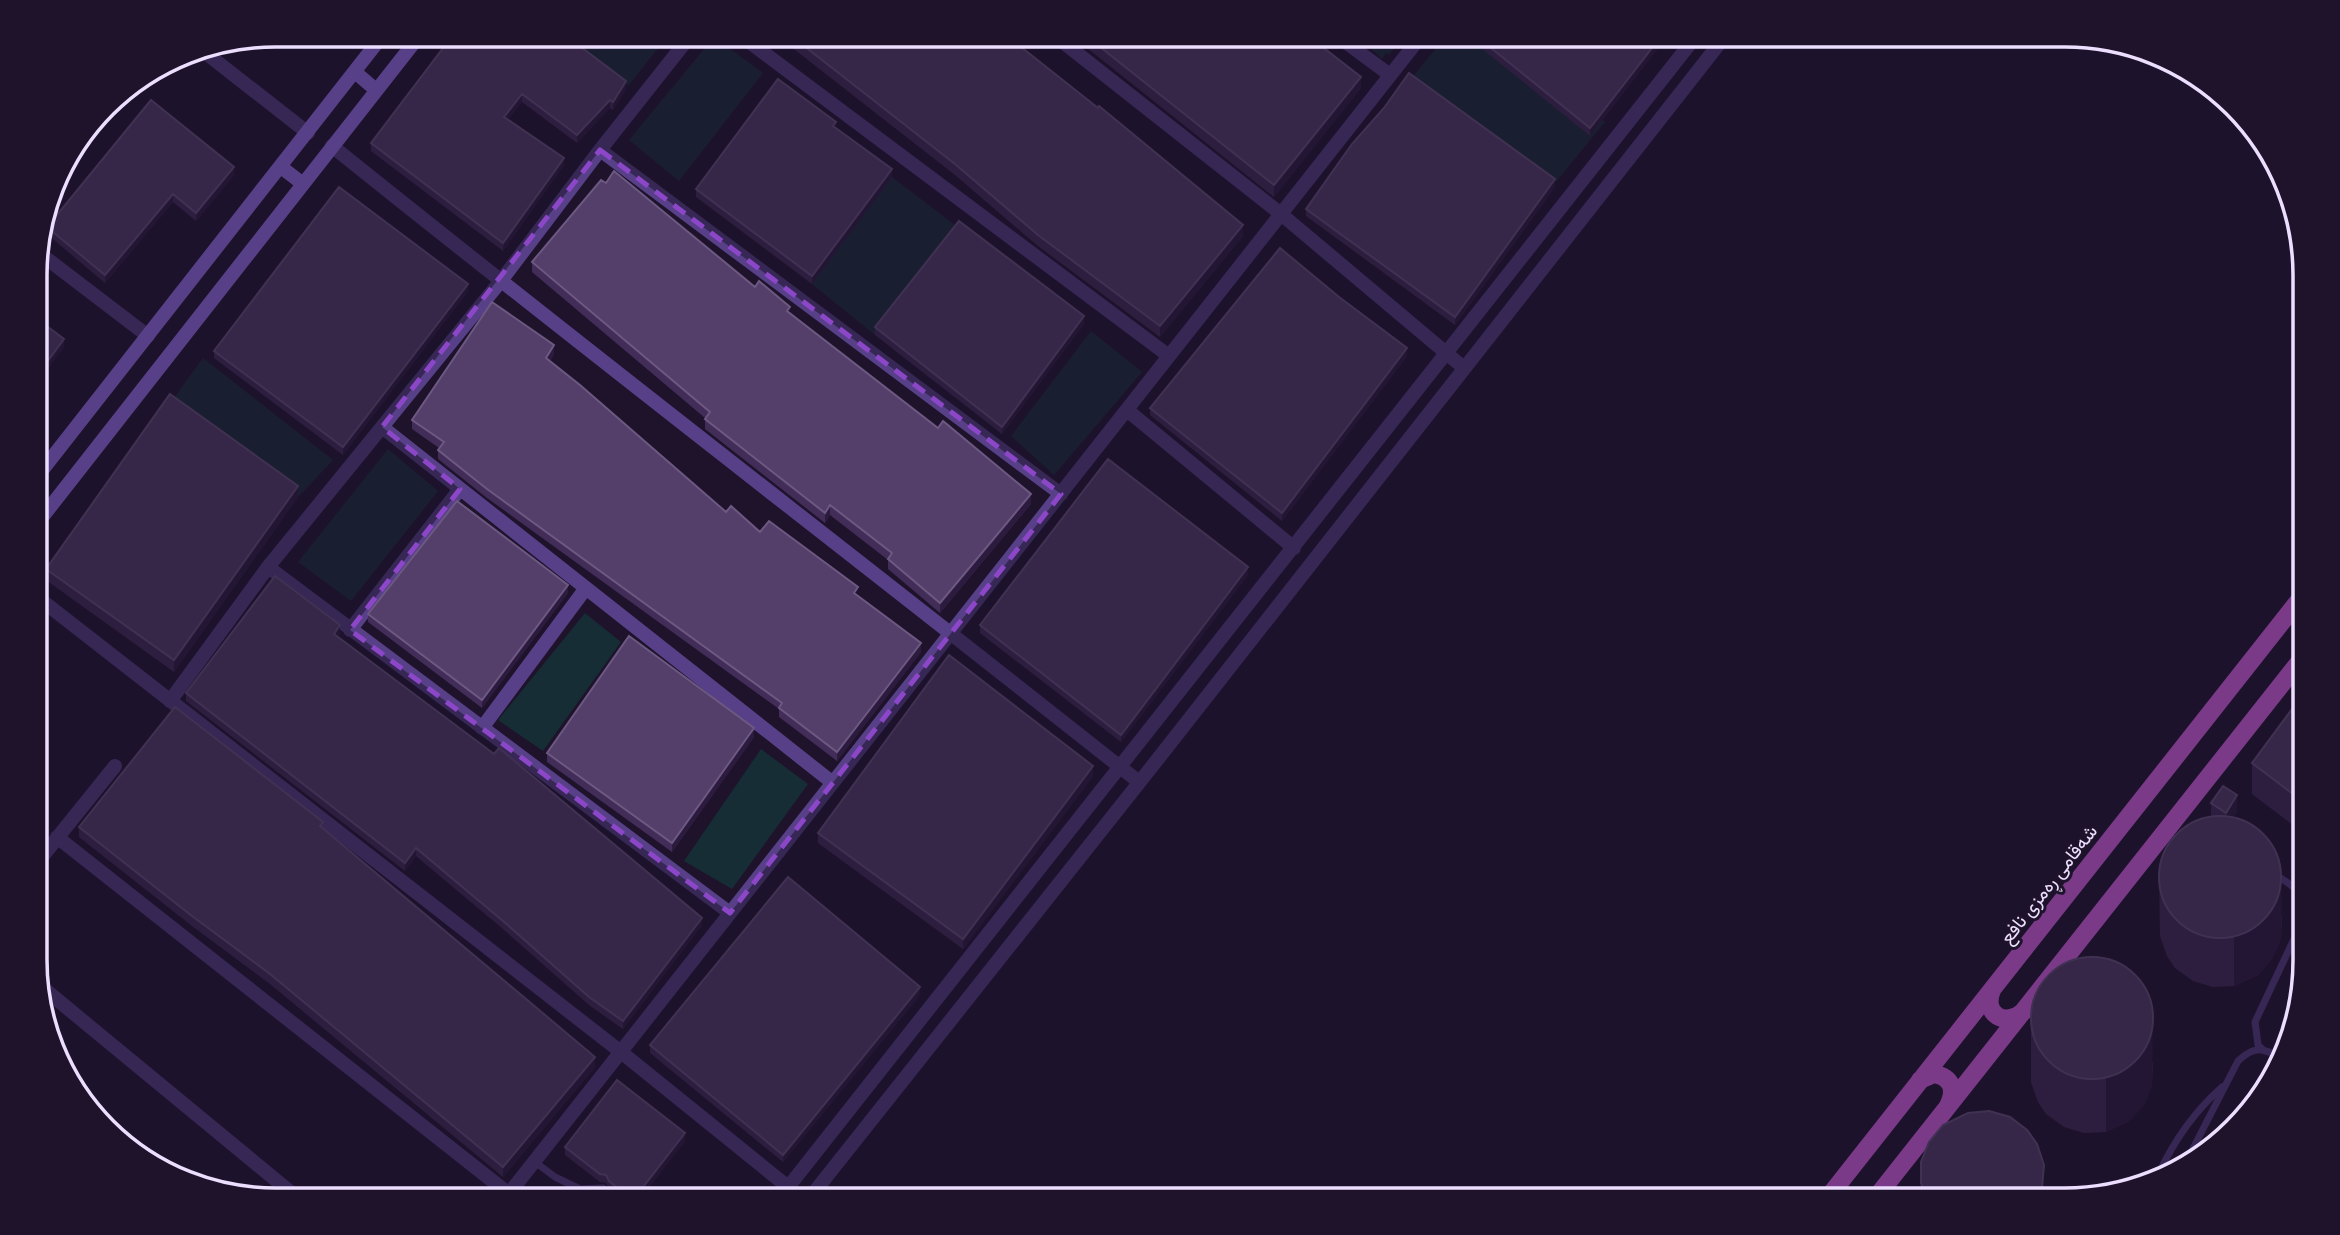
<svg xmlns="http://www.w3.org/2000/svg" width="2340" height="1235" viewBox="0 0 2340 1235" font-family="'Titillium Web',Vazirmatn,sans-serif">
<rect width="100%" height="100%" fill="#1e132b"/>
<path fill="#162d35" d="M561,35H654L663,42L628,86Z
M1357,35H1405L1389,55L1386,53L1382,59Z
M1447,35H1507L1605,122L1550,189L1410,80Z
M714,37L763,73L679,181L629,140Z
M892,177L959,228L875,335L812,284Z
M1091,331L1142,372L1054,475L1011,436Z
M203,358L333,460L299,496L171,402Z
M388,449L438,491L351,601L298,562Z
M585,613L621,642L543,751L498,720Z
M761,749L808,784L732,889L684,861Z"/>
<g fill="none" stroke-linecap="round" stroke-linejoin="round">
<path stroke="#574088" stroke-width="7" d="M2262,1049L2258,1045L2255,1022L2302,922C2305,895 2297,887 2274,874
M535,1162L555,1177L580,1189L603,1188
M2185,1164L2238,1061C2255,1045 2262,1048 2282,1058
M2159,1173C2174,1141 2195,1111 2222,1087"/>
<path stroke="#574088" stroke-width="14" d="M740,35L1169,356
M1054,35L1281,214L1464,368
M1336,35L1390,75
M202,50L308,133
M332,146C599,361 871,569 1139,782
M600,150L1061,494
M38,252L148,336
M1127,410L1294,548
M382,427L833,783
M268,567L730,913
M36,596L621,1052L788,1187
M350,630L460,489
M170,701L268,567L500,282L600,150L691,35
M482,728L586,588
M57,837L509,1194
M37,863L115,766
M37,983L300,1200
M504,1200L1422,35
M778,1200L1697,35
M808,1200L1150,769L1726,35"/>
<path stroke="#a179fa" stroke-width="14" d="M355,72L376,90
M281,167L303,184
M36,478L383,35
M36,525L420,35"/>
<path stroke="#ec6af9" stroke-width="18" d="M1992,990C1982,1014 2005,1028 2024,1011
M1920,1080L1934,1074C1952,1077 1956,1090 1948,1106
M1826,1200L2304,594
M1874,1200L2304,656"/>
</g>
<path fill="#422c58" d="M453,35L626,89L613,110L610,108L577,143L522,102L508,119L564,165L503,251L371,151V143Z
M665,35H675L672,40Z
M776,35H1006L1243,236L1160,337L1038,246L955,175Z
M1071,35H1307L1361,88L1274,197Z
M1465,35H1668L1590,136Z
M836,128L892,177L812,284L696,197V189Z
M234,175L196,221L173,202L105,283L47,234V227Z
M1555,187L1455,325L1306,216V209Z
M532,262L755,287L790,313L1031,504L940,613L888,569V560L830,515L825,523L705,429V418L532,272Z
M468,291L343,455L214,358V351Z
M1339,297L1407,356L1282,521L1150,415V408Z
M1084,324L1002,434L875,335V327Z
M554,354L550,361L726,512L760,532L858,596L921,652L837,761L779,717V709L487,498L438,459V450L439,448L412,429V420Z
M298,497L174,672L46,580V569Z
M1248,575L1121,742L980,633V625Z
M568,593L482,708L368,622V614Z
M340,633L338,636L702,925L623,1029L589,1005L503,929L416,856L405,871L186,701V693Z
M2304,693L2305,834L2252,794V763Z
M754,737L672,852L547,762V753Z
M1093,776L963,949L818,843V833Z
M2211,803L2237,811L2233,817L2282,917L2281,939L2272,959L2258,975L2234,986L2213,987L2193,981L2175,968L2167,956L2160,936L2159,866L2211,816Z
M79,827L323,828L595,1067L503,1177L270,984L192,926L79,837Z
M920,995L783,1162L650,1053V1045Z
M2031,1007L2153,1063L2152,1085L2144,1105L2129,1121L2106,1132L2084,1133L2064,1127L2046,1114L2038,1102L2031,1082Z
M685,1141L639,1200H623L609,1189L606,1183L600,1182L565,1155V1147Z
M1921,1162L2044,1200H1921Z"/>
<path fill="#2c1a3f" d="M1662,35H1668L1590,136V128Z
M1361,77V88L1274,197V185Z
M626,81V89L613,110V102Z
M522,94V102L504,124V117Z
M610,100V108L577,143V135Z
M564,158V165L503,251V243Z
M234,167V175L196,221V213Z
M892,169V177L812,284V276Z
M1555,179V187L1455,325V317Z
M173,194V202L105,283V275Z
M1243,225V236L1160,337V326Z
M468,284V291L343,455V447Z
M1084,316V324L1002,434V427Z
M64,339V347L36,385V377Z
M554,345V354L546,367V358Z
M1407,348V356L1282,521V513Z
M41,410V417L36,424V416Z
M298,486V497L174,672V660Z
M1031,494V504L940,613V603Z
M830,505V515L825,523V513Z
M1248,567V575L1121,742V735Z
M568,585V593L482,708V700Z
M340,625V633L334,641V634Z
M921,643V652L837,761V752Z
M754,728V737L672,852V843Z
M1093,766V776L963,949V939Z
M2237,795V811L2226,828V813Z
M416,848V856L405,871V863Z
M2282,868L2281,939L2272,959L2258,975L2234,986V937Z
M702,918V925L623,1029V1021Z
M920,987V995L783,1162V1155Z
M2153,1010L2152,1085L2144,1105L2129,1121L2106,1132V1079Z
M595,1057V1067L503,1177V1167Z
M685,1133V1141L639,1200H633Z
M2044,1165V1200H2037Z"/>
<path fill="#543f6a" stroke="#6c5881" stroke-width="2" d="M453,35H565L626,81L613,102L610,100L577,135L522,94L504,117L564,158L503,243L371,143Z
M790,35H1006L1098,108L1099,106L1243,225L1160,326L1038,235L955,164Z
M1085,35H1307L1361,77L1274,185Z
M1475,35H1662L1590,128Z
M1409,73L1555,179L1455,317L1306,209L1352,144L1384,108Z
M778,79L836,122L833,126L892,169L812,276L696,189Z
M151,100L234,167L196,213L173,194L105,275L47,227Z
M614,171L755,287L759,281L790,307L787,311L938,428L943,421L1031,494L940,603L888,559L892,553L830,505L825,513L705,419L710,412L532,262L601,180L606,183Z
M339,187L468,284L343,447L214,351Z
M959,221L1084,316L1002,427L875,327Z
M1280,248L1339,297L1407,348L1282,513L1150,408Z
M492,302L554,345L546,358L580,385L726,512L731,506L760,532L769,521L858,587L854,593L921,643L837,752L779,708L782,703L487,489L438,450L444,442L412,420Z
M36,318L64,339L36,377Z
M170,394L298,486L174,660L46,569Z
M36,406L41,410L36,416Z
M1108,459L1248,567L1121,735L980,625Z
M457,501L568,585L482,700L368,614Z
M275,576L340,625L334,634L494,754L499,748L702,918L623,1021L589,997L503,921L416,848L405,863L186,693Z
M629,636L754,728L672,843L547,753Z
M949,655L1093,766L963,939L818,833Z
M2304,693L2305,803L2252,763Z
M175,707L323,822L320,826L595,1057L503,1167L270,974L192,916L79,827Z
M2223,786L2237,795L2226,813L2211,803Z
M2159 877a61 61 0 1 1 122 0a61 61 0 1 1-122 0Z
M788,877L920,987L783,1155L650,1045Z
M2031 1018a61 61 0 1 1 122 0a61 61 0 1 1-122 0Z
M617,1080L685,1133L633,1200L609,1181L606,1175L600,1174L565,1147Z
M1989,1111L2010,1117L2027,1130L2037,1144L2044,1165L2042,1187L2037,1200H1927L1921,1183V1162L1929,1142L1943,1125L1968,1113Z"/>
<path d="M0 0H2340V1235H0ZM600,150L1061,494L730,913L350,630L460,489L382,427Z" fill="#1e132b" fill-opacity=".55" fill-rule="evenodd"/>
<path fill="none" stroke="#8c47c8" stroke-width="5" stroke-dasharray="14 9" stroke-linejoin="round" d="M600,150L1061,494L730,913L350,630L460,489L382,427Z"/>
<g text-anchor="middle" stroke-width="6" stroke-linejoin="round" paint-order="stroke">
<g font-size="19" fill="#ebdefe" stroke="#1e132b">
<text transform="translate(2048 884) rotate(-52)" y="7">شەقامی ڕەمزی نافع</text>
</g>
</g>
<path d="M0 0H2340V1235H0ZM275 47H2065A228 228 0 0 1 2293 275V960A228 228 0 0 1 2065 1188H275A228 228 0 0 1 47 960V275A228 228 0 0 1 275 47Z" fill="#1e132b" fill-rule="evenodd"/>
<path fill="none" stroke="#ebdefe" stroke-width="3.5" d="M275 47H2065A228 228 0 0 1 2293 275V960A228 228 0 0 1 2065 1188H275A228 228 0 0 1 47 960V275A228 228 0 0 1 275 47Z"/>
</svg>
